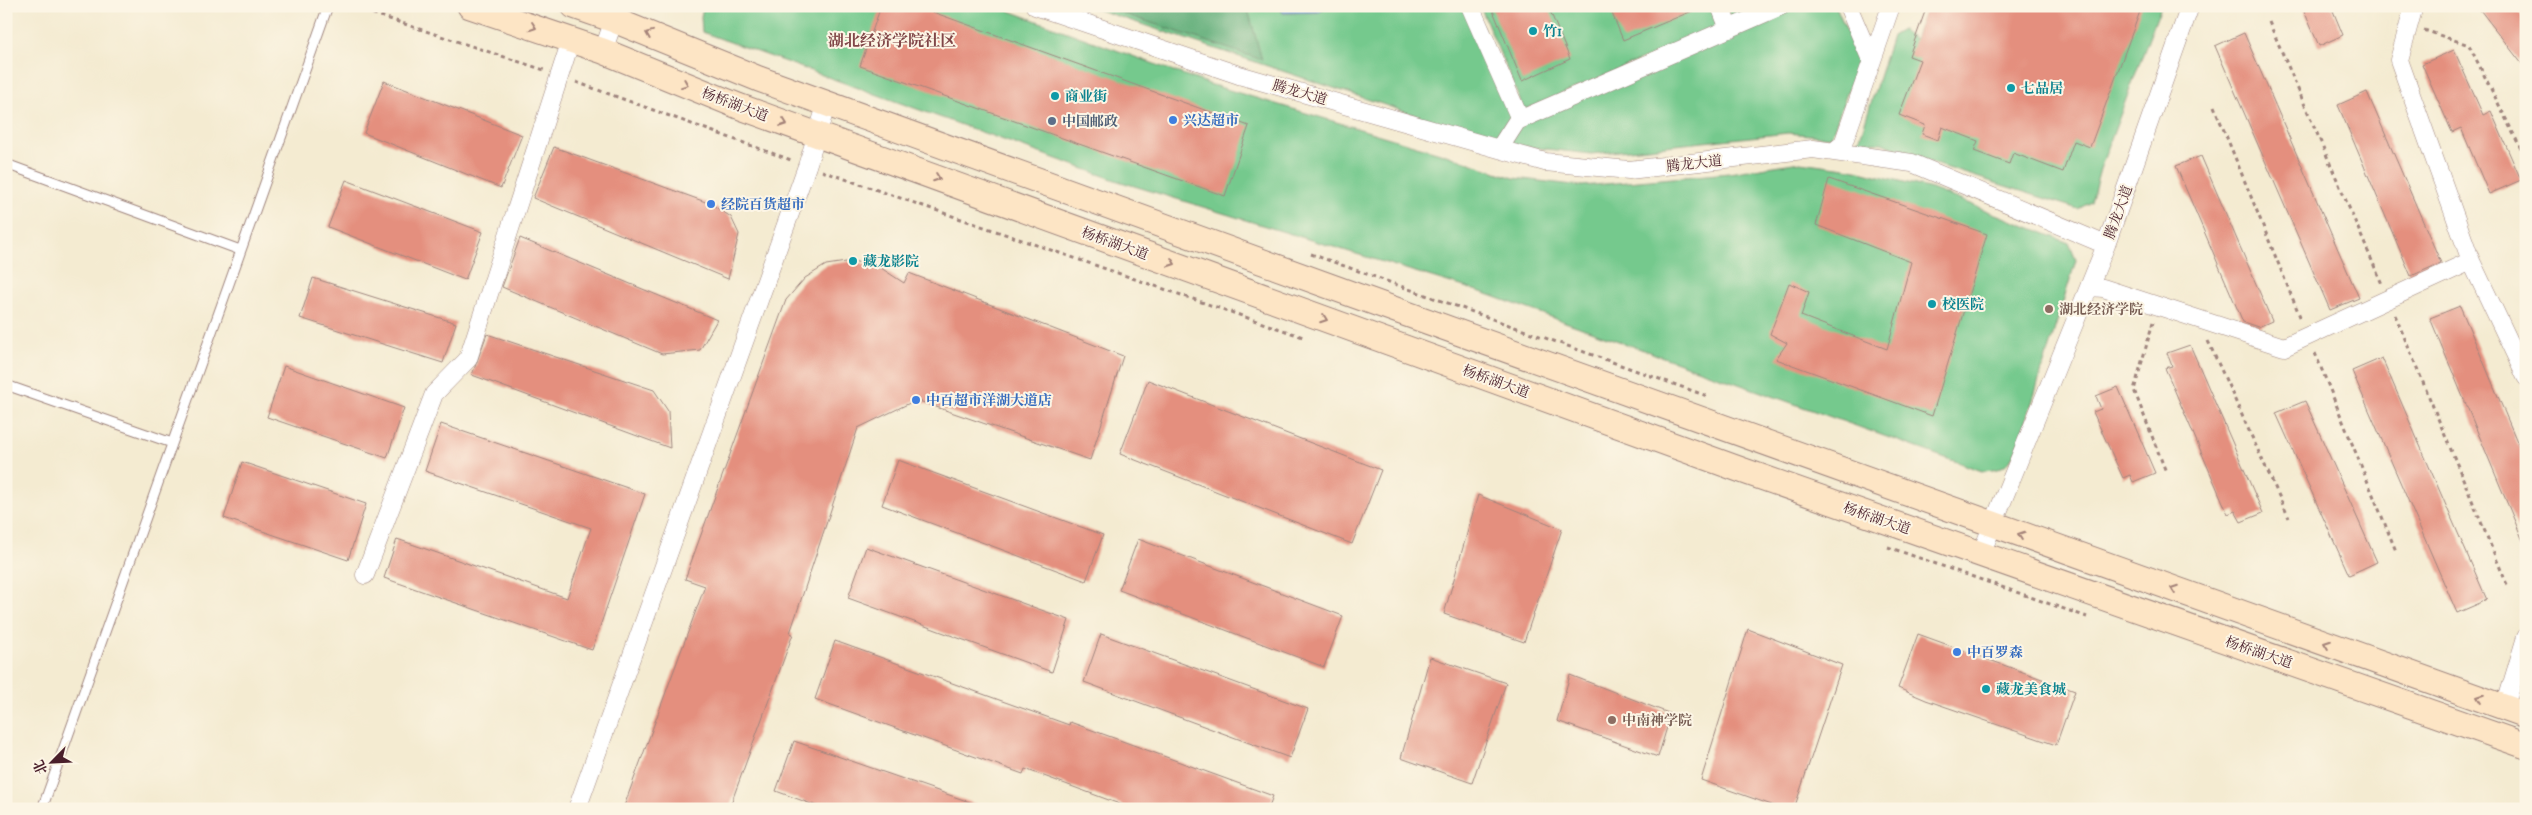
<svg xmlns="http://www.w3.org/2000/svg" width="2532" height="815" viewBox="0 0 2532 815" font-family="'IM FELL French Canon','Noto Serif SC',serif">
<rect width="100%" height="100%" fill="#fcf5e5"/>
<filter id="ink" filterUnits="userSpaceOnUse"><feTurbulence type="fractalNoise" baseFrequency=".02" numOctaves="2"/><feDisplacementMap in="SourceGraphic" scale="10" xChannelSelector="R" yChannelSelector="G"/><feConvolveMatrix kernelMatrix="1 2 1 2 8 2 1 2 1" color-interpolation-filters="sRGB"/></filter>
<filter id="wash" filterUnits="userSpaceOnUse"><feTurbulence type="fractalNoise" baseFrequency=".0096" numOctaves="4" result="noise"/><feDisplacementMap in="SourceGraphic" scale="20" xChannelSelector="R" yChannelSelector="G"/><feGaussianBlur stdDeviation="1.12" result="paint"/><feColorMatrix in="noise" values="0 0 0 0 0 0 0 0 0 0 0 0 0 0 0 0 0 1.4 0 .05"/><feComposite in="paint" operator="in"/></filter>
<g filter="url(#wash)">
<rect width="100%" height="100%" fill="#f4ebd1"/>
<path fill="#74c98d" stroke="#5f745c" d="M704,6H996L1209,84L1440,153L1514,178L1582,186L1729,173L1800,162L1852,169L1932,189L2069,243L2076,260L2018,448C2007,466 2003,470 1982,471L1484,293L1118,181L702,32L701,16Z
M1087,6H1279L1283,13L1319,12L1326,6H1473L1521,119L1734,27L1726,6H1836L1859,60L1831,137L1788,133L1591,154L1502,144Z
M1480,6H1712L1720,26L1524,110Z
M1911,6H2161L2100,169L2091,202L2078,209L1932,163L1882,143L1859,141L1892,36L1902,30L1915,39L1925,13Z"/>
<path fill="#5fad78" stroke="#546652" d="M1100,6H1247L1262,60Z"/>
<path fill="#7aace6" stroke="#626688" d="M1279,6H1326L1319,12L1283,13Z"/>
<g id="blocks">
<path fill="#e48f7e" d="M881,6H916L1249,126L1225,196L860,66Z
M1491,6H1548L1570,59L1522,81Z
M1609,6H1704L1623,40Z
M1927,6H2142L2090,147L2074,141L2063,172L2013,153L2009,164L1974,151L1978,141L1942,127L1938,140L1922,134L1925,125L1899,115L1920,60L1909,56Z
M2302,6H2331L2343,35L2319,46Z
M2477,6H2514L2526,21V69Z
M2244,33L2359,298L2330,310L2215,46Z
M2454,50L2483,115L2491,111L2521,180L2489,194L2461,128L2452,132L2422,64Z
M384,81L522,135L501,188L364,133Z
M2367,92L2441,263L2411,276L2338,105Z
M554,147L711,204L731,217L739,234L728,279L533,198Z
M2201,156L2272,321L2258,327L2243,322L2176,166Z
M1829,179L1987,234L1932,416L1776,359L1787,343L1770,334L1789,283L1809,292L1801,316L1887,349L1911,262L1816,225Z
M346,180L483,232L465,280L328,227Z
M520,238L717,320L700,350L662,354L502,287Z
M853,261L881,268L904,283L909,273L1123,356L1090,460L916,400L858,428L790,633L793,634L729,809H623L705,586L685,579L786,300L805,278L826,265Z
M313,278L456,323L443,363L300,318Z
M2460,306L2526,463V548L2430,318Z
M487,334L654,390L668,411L670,448L472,375Z
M2190,345L2263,513L2241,522L2235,511L2228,514L2165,368L2172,366L2167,353Z
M2382,358L2487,600L2457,613L2352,371Z
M284,366L404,408L387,458L267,417Z
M1148,380L1381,470L1352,544L1120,454Z
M2118,387L2155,473L2133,482L2130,475L2123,478L2093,412L2101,409L2096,396Z
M2305,401L2377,562L2349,575L2276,413Z
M441,424L645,494L592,650L384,578L397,539L567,598L591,528L425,471Z
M898,460L1103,535L1086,581L882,505Z
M242,462L366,504L348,560L224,518Z
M1478,495L1562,529L1524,642L1444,614Z
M1138,539L1343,616L1324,667L1119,590Z
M866,547L1069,620L1052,672L848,598Z
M1748,629L1842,665L1794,809H1783L1701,780Z
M1101,634L1308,709L1290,758L1084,682Z
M1918,634L2075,691L2056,745L1926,700L1898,688Z
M835,641L1069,725L1070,722L1273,796L1268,809H1133L1025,769L1023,774L815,699Z
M1430,657L1506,683L1472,783L1401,758Z
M1570,675L1671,714L1658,757L1557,721Z
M794,741L981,806V809H825L776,791Z"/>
</g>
</g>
<g filter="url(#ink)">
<use href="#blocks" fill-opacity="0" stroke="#9f857e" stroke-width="1"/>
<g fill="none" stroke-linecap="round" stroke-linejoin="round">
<g stroke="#9f857e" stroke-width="11">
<path id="service" d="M6,164L240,250
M6,385L172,443
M42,809L328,6"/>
</g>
<g stroke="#9f857e" stroke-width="19">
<path id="minor" d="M1035,6L1239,75L1545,162L1629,170L1813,149L1912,163L2106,245
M1470,6L1520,119
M1720,6L1729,29
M1848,6L1871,60
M2414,6L2399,60L2471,261L2526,377
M603,51L619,6
M1499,149L1517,121L1781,6
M1833,152L1843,144L1891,6
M2090,287L2103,288L2284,347L2471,261
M1981,554L2106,245L2190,6
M365,575L434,394L468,359L571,40
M2505,707L2526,637
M577,809L807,166L827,103"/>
</g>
<g stroke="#9f857e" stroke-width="27">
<path id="secondary" d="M470,6L603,51L738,106L1744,471L2526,746
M574,6L614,20L759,79L1354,295L2526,715"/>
</g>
<path stroke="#9f857e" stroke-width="3" stroke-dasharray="4 4" stroke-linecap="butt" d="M350,6L544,70
M2269,22L2382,284
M2424,30L2469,45L2526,159
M576,82L791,160
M2214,106L2301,319
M822,171L1303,337
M1311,254L1707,396
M2395,315L2508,587
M2153,322L2134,390L2166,472
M2208,341L2289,518
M2315,353L2396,551
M1888,547L2087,617"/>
<use href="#service" stroke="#fff" stroke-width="9"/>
<use href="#minor" stroke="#fff" stroke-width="18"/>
<use href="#secondary" stroke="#fde5c5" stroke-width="25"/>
</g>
<defs><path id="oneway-chevron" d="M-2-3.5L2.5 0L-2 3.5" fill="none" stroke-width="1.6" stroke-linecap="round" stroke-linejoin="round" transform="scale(1.25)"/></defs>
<g stroke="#a48278">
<use href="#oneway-chevron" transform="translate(533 27) rotate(19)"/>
<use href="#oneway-chevron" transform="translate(649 34) rotate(-158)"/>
<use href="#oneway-chevron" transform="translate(685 84) rotate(22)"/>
<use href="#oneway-chevron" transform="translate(784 123) rotate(20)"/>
<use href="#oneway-chevron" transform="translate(937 178) rotate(20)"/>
<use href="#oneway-chevron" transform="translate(1172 263) rotate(20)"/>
<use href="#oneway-chevron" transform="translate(1324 319) rotate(20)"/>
<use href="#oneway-chevron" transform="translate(2021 535) rotate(-160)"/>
<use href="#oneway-chevron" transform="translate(2174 589) rotate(-160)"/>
<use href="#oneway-chevron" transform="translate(2327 644) rotate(-160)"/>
<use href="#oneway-chevron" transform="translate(2480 698) rotate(-160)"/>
</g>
</g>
<g fill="#0f9aa8" stroke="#fcf5e5" stroke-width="2">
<circle cx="1533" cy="31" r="5"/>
<circle cx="2011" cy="88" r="5"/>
<circle cx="1055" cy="96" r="5"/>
<circle cx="853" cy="261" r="5"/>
<circle cx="1932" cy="304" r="5"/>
<circle cx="1986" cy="689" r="5"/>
</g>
<g fill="#3f7fe0" stroke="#fcf5e5" stroke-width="2">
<circle cx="1173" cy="120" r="5"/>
<circle cx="711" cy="204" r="5"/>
<circle cx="916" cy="400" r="5"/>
<circle cx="1957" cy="652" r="5"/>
</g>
<circle fill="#5c6f8a" stroke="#fcf5e5" stroke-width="2" cx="1052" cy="121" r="5"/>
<g fill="#8d6e63" stroke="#fcf5e5" stroke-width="2">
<circle cx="2049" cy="309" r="5"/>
<circle cx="1612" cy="720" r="5"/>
</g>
<g text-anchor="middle" stroke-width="4" stroke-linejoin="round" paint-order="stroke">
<g font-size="14" font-weight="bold" fill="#0d838f" stroke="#fcf5e5" text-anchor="start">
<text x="1543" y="36">竹1</text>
<text x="2021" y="93">七品居</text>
<text x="1065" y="101">商业街</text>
<text x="863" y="266">藏龙影院</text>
<text x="1942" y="309">校医院</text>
<text x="1996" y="694">藏龙美食城</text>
</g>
<g font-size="14" fill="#4a1f2b" stroke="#fcf5e5">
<text transform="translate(1300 92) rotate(16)" y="5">腾龙大道</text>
<text transform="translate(735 104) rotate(21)" y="5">杨桥湖大道</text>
<text transform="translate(1694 163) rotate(-6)" y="5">腾龙大道</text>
<text transform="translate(2118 212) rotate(-70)" y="5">腾龙大道</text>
<text transform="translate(1115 243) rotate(20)" y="5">杨桥湖大道</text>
<text transform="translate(1496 381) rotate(20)" y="5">杨桥湖大道</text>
<text transform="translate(1877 518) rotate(19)" y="5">杨桥湖大道</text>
<text transform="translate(2259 652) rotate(19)" y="5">杨桥湖大道</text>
</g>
<g font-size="14" font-weight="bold" fill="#366cbe" stroke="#fcf5e5" text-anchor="start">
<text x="1183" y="125">兴达超市</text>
<text x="721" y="209">经院百货超市</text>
<text x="926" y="405">中百超市洋湖大道店</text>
<text x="1967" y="657">中百罗森</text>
</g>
<g font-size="14" font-weight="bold" fill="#4e5e75" stroke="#fcf5e5" text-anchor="start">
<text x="1062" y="126">中国邮政</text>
</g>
<g font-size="14" font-weight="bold" fill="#785e54" stroke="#fcf5e5" text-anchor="start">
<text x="2059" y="314">湖北经济学院</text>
<text x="1622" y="725">中南神学院</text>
</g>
<g font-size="16" font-weight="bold" fill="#804648" stroke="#fcf5e5">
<text x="892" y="46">湖北经济学院社区</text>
</g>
</g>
<rect width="2532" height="815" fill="none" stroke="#fcf5e5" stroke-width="25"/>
<g transform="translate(52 762) rotate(246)" stroke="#fcf5e5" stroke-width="4" paint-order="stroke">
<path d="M0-4L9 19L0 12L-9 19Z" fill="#4a1f2b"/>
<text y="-8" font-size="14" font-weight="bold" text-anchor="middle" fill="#4a1f2b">北</text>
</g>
</svg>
